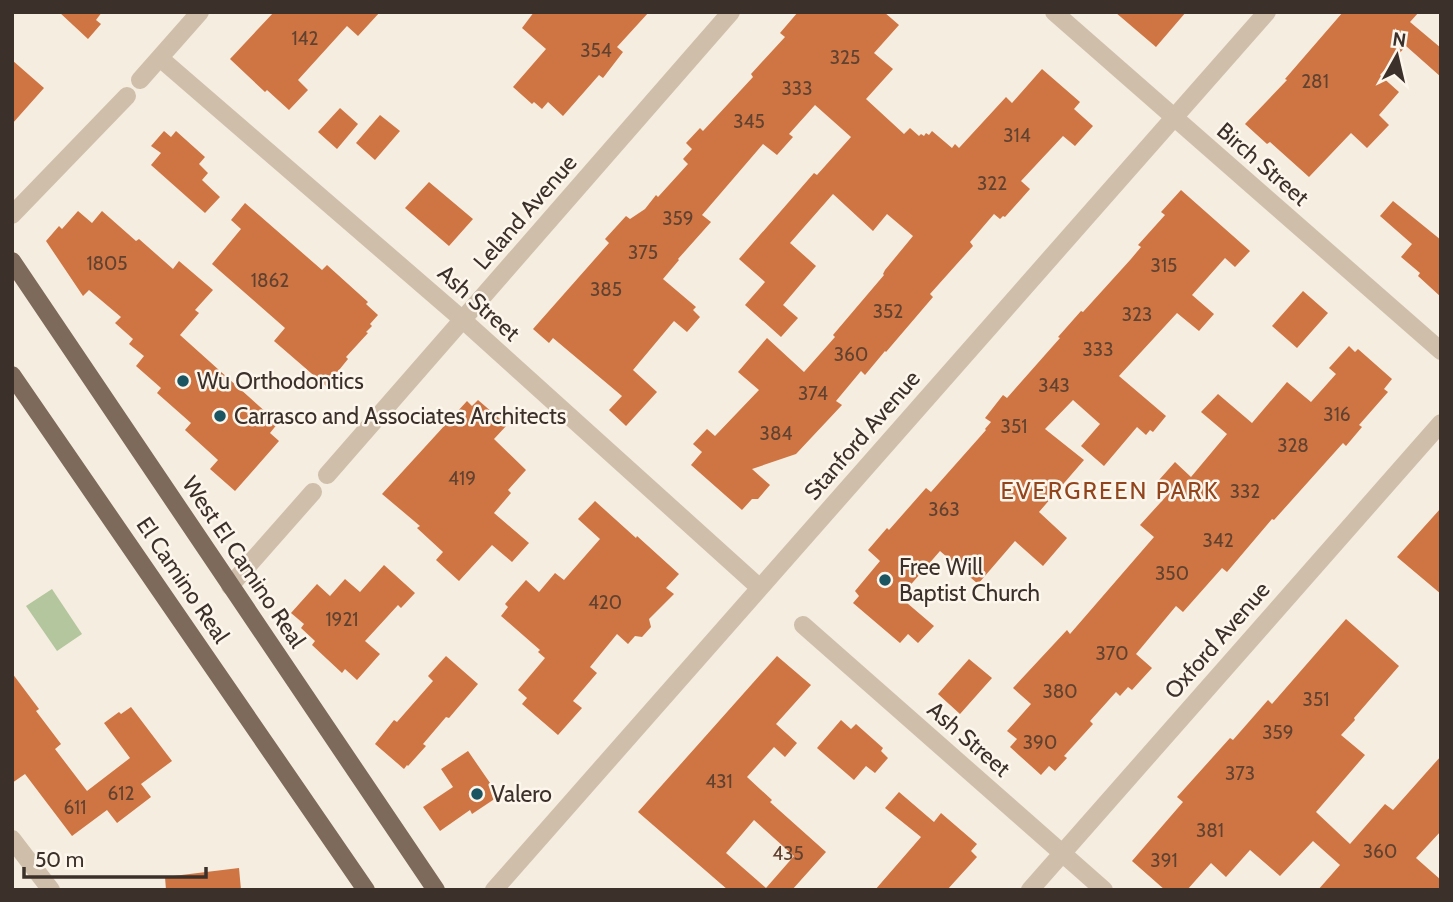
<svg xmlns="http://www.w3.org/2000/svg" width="1453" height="902" viewBox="0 0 1453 902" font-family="Cabin,sans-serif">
<rect width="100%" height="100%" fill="#f5eddf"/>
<path fill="#b4c69e" d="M52,589L82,634L57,651L26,606Z"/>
<path fill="#cf7543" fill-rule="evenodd" d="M59,12H102L96,20L101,24L88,39Z
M274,12H380L358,36L347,26L298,80L308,90L289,110L267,90L265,92L230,59Z
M534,12H649L617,47L623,52L603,78L599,75L563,116L548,102L542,109L534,102L532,104L513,87L546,49L522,28Z
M798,12H884L899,25L874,53L893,69L866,99L904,134L910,128L919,136L921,134L924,136L926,133L929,135L932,131L952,148L955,144L959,148L1006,97L1012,103L1042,69L1080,102L1074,109L1093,126L1075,146L1063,136L1021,181L1030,189L1005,217L1003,216L1000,219L994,214L970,242L973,246L930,294L933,297L886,352L885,351L865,375L861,371L836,401L842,405L796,454L752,469L770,485L758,499H752L742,510L691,465L702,452L693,444L707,429L715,436L759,390L738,372L767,338L804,372L835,337L833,335L884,275L883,274L885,270L913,236L887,214L873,231L833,194L790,243L816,266L783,305L798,318L781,337L745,305L765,282L739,259L814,173L817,175L851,137L815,105L789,134L793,137L777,155L763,144L702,215L711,222L678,259L679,260L663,279L696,307L693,310L700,317L687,332L674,321L633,370L657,392L626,426L609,410L622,396L553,338L549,343L533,329L609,243L605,239L626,216L630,219L645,209L656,195L658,197L688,164L683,159L692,149L686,143L700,128L703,131L753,77L751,74L785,37L780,33Z
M1115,12H1186L1156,47Z
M1343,12H1419L1410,22L1441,48V77L1406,46L1380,75L1399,92L1379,115L1389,125L1367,148L1351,133L1309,177L1270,142L1267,144L1245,124L1287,80L1285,79Z
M12,60L44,88L12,124Z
M340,108L358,124L337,149L318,132Z
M380,115L400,131L375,160L356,143Z
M164,131L171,137L176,131L205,157L199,164L208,173L202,180L220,197L205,213L151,165L161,153L151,146Z
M429,182L473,219L449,246L405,208Z
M1181,190L1250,251L1235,267L1225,258L1192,295L1214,314L1199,331L1177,313L1119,376L1166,416L1153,432L1150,430L1146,435L1137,427L1104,466L1081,446L1100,424L1073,400L1045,429L1084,460L1039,512L1067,538L1043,566L1015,541L978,584L940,551L900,597L934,626L918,643L908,634L900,643L853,603L859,596L855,591L880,561L868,550L887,528L889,530L926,488L931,492L986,430L985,429L991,422L985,418L1003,395L1007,398L1060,338L1058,337L1081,311L1083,312L1131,259L1141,247L1138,245L1165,215L1161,212Z
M1393,201L1441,240V297L1418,276L1420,273L1401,257L1412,244L1380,216Z
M245,203L322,270L327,265L368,302L366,304L378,315L370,324L372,326L366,332L368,333L346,357L348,359L326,386L274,341L285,328L212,264L241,229L231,220Z
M78,211L92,223L102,211L136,241L139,239L173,269L179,261L213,290L195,310L199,313L180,335L278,423L270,433L279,441L235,491L210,469L218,460L185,430L191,423L157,393L161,388L136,366L144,356L129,344L133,339L115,323L121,317L89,290L83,296L46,241L59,226L62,229Z
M1303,291L1328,313L1297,348L1272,326Z
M1349,346L1355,352L1358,349L1392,379L1384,389L1388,392L1359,425L1362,427L1346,446L1343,443L1274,520L1272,519L1227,572L1222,568L1183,612L1176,606L1136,654L1152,668L1132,690L1128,687L1120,696L1116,692L1090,721L1093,724L1064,756L1067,758L1055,771L1049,766L1041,775L1010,747L1017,739L1007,731L1031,704L1013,688L1067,630L1070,634L1154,537L1140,525L1171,491L1159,480L1175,462L1191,477L1227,434L1201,412L1218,394L1252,423L1287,382L1311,402L1336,374L1329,368Z
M478,400L507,425L494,439L526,470L508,490L511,493L494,513L529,543L512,562L492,545L459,581L436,560L443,552L417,528L420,526L382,494L467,401L472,406Z
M595,501L636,538L637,536L679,574L666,588L674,594L649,619L651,627L642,637L635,636L628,644L617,634L590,667L597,673L573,701L582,708L558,735L522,704L527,698L518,690L545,658L538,652L540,650L501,616L508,607L505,604L526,580L539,592L555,573L564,580L600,539L578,519Z
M1441,508V594L1397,557Z
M384,565L415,593L401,608L398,605L365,641L380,654L357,680L345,669L342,673L312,645L315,641L301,628L304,624L291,613L317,584L330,596L345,579L360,592Z
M1346,619L1399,666L1354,718L1355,720L1341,735L1365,755L1316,812L1350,844L1385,804L1393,810L1441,756V831L1416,858L1441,880V890H1318L1340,865L1313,841L1280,876L1250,850L1226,877L1211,863L1187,890H1165L1132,861L1183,802L1177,797L1230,738L1233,740L1268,700L1272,704Z
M446,656L478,684L449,718L446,717L423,744L426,746L408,766L407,765L404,769L375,744L394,720L397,722L433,681L428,676Z
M777,656L811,685L776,724L797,743L785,757L774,747L747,777L772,800L770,802L826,852L792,890H728L638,812ZM754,820L794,856L766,888L726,853Z
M969,659L992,678L960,714L938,694Z
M12,673L39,709L36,711L61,744L55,749L87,791L130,758L104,723L119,712L121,714L131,707L172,761L141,784L151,797L117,823L107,810L72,836L25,774L12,783Z
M841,720L851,729L856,724L883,748L881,751L888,758L875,773L866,766L854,780L817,748Z
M468,751L499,796L472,814L470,810L440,831L423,807L453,787L441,769Z
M899,792L934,822L941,813L977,844L971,851L977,857L947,890H875L921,837L885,808Z
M239,868L241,890H166L165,877Z"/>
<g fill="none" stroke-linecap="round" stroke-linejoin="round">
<path stroke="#cfbfaa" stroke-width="18" d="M1054,12L1441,351
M161,59L463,320L760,588
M140,80L200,12
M12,215L127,96
M327,475L731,12
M230,586L313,492
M803,625L1104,890
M12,839L51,890
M494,890L1267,12
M1030,890L1441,423"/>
<path stroke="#7e6a5a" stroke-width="18" d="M12,261L436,890
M12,375L366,890"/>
</g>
<g fill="#1b5561" stroke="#fcf6ed" stroke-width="2.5">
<circle cx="183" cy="381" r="7"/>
<circle cx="220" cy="416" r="7"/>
<circle cx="885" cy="580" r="7"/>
<circle cx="477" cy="794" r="7"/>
</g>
<g text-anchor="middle" stroke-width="5" stroke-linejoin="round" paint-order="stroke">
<g font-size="19" fill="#614230">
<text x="305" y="45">142</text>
<text x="596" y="57">354</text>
<text x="845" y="64">325</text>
<text x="1315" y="88">281</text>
<text x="797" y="95">333</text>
<text x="749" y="128">345</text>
<text x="1017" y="142">314</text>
<text x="992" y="190">322</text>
<text x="678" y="225">359</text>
<text x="643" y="259">375</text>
<text x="107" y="270">1805</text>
<text x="1164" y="272">315</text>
<text x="270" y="287">1862</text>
<text x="606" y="296">385</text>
<text x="888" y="318">352</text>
<text x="1137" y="321">323</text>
<text x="1098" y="356">333</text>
<text x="851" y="361">360</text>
<text x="1054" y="392">343</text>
<text x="813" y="400">374</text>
<text x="1337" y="421">316</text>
<text x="1014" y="433">351</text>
<text x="776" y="440">384</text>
<text x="1293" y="452">328</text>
<text x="462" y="485">419</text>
<text x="1245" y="498">332</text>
<text x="944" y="516">363</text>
<text x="1218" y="547">342</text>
<text x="1172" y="580">350</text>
<text x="605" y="609">420</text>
<text x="342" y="626">1921</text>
<text x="1112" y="660">370</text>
<text x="1060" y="698">380</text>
<text x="1316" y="706">351</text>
<text x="1278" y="739">359</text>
<text x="1040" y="749">390</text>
<text x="1240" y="780">373</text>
<text x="719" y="788">431</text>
<text x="121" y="800">612</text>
<text x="75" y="814">611</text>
<text x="1210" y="837">381</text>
<text x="1380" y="858">360</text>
<text x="788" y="860">435</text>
<text x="1164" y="867">391</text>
</g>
<g font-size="23" fill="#3c312a" stroke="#fcf6ed">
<text transform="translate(1263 164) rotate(41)" y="8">Birch Street</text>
<text transform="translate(525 212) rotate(-49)" y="8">Leland Avenue</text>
<text transform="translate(479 303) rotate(42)" y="8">Ash Street</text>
<text transform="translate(862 435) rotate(-49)" y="8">Stanford Avenue</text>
<text transform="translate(244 562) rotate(56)" y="8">West El Camino Real</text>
<text transform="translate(183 580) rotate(56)" y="8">El Camino Real</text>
<text transform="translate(1217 640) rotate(-49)" y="8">Oxford Avenue</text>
<text transform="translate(969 739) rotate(41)" y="8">Ash Street</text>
</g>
<g font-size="23" fill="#3c312a" stroke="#fcf6ed" text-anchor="start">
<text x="197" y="389">Wu Orthodontics</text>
<text x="234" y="424">Carrasco and Associates Architects</text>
<text x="899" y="575">Free Will<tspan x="899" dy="26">Baptist Church</tspan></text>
<text x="491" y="802">Valero</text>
</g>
<g font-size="24" letter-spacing="2" fill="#92451c" stroke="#fcf6ed">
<text x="1110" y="499">EVERGREEN PARK</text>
</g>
</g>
<rect width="1453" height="902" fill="none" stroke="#3c312a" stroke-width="28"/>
<g transform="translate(1397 56) rotate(8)" stroke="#fcf6ed" stroke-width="5" paint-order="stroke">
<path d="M0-5L12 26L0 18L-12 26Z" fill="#3c312a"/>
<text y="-10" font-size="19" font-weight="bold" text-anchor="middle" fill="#3c312a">N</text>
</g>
<path d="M24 867v10h182v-10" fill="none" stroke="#3c312a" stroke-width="3.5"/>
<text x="35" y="867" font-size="21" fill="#3c312a" stroke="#fcf6ed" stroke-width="5" paint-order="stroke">50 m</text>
</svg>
